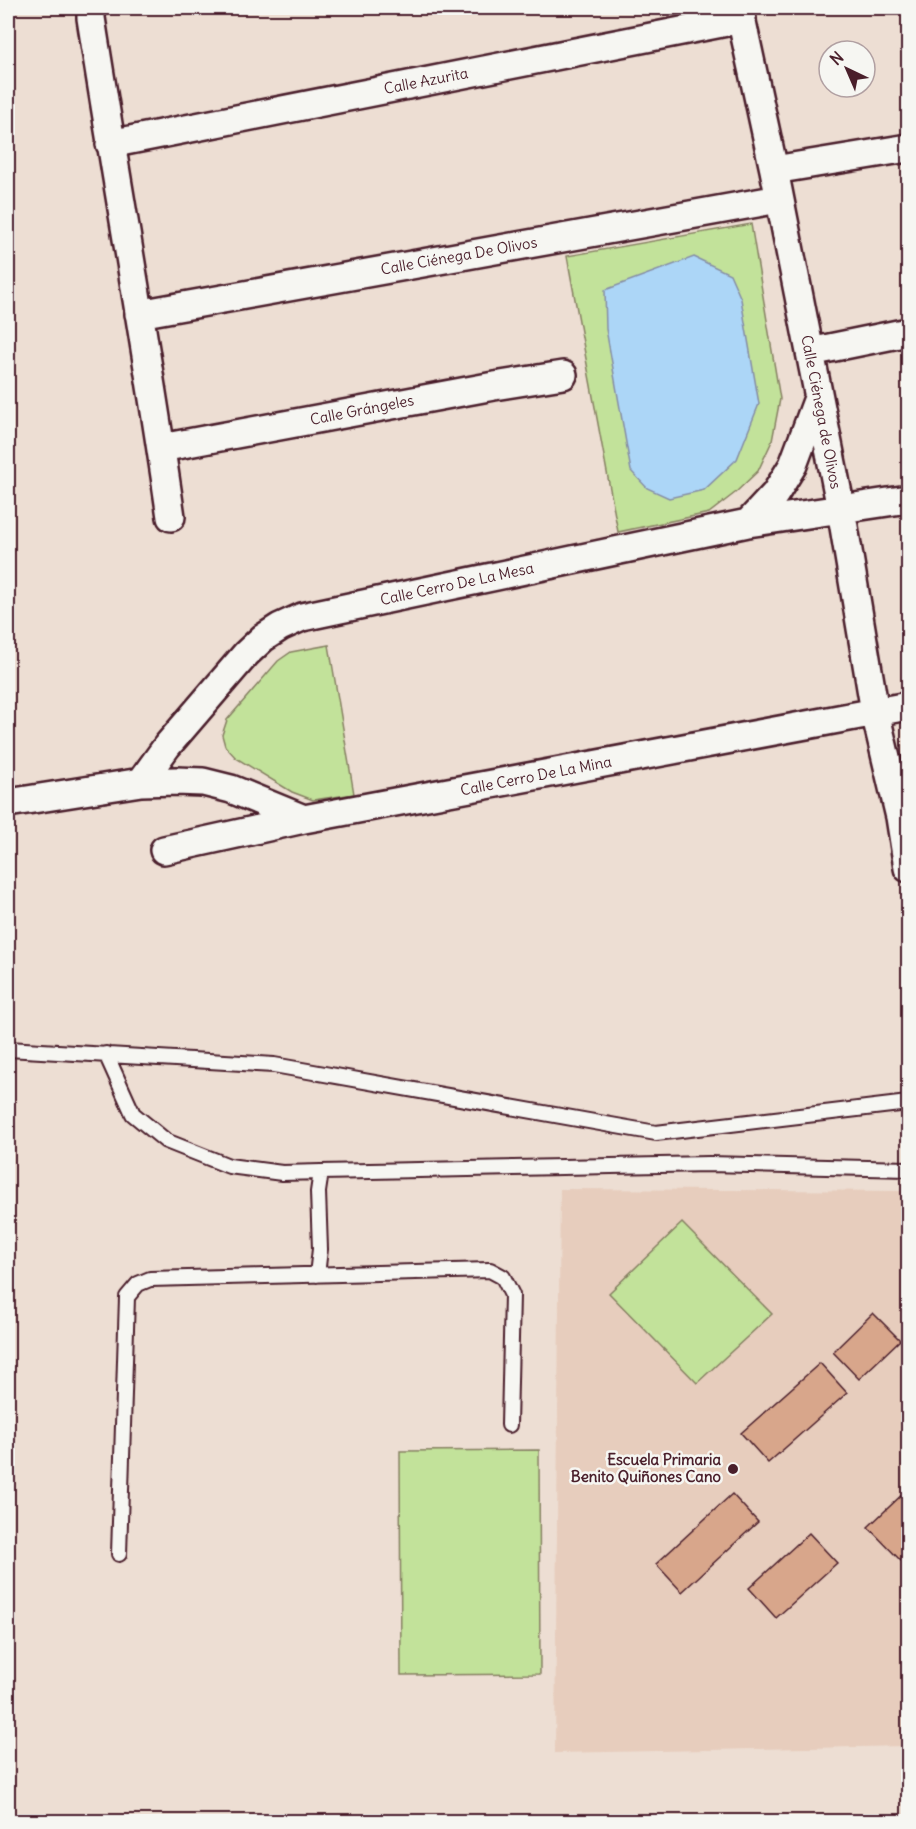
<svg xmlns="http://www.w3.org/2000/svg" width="916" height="1829" viewBox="0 0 916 1829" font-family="Delius,sans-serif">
<rect width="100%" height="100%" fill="#edded3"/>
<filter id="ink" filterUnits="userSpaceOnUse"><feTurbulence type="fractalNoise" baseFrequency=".0167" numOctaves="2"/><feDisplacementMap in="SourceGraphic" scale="12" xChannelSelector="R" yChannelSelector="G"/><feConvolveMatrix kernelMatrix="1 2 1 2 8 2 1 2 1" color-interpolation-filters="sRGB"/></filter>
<g filter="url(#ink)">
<path fill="#e7cdbd" d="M560,1189L908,1191V1746L555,1753Z"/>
<path fill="#c2e29a" stroke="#868062" stroke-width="1.5" d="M751,224L780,399L772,441L758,471L735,493L709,513L618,532L567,256Z
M329,645L354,794L313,800L292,792L236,758L225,746L222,735L227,720L278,661L291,652Z
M682,1223L772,1314L697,1383L609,1293Z
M539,1450L540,1674L401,1675L400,1451Z"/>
<path fill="#acd6f7" stroke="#858da5" stroke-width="1.5" d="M694,257L730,274L741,299L759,404L737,459L704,490L669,498L647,488L631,471L606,329L605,290Z"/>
<path fill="#d8a68b" stroke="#4a1f2b" stroke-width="1.5" d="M873,1313L900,1340L859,1379L833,1352Z
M820,1363L847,1393L768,1463L741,1433Z
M908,1489V1554L901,1561L868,1527Z
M732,1494L758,1522L682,1592L656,1564Z
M809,1533L837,1563L776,1618L749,1588Z"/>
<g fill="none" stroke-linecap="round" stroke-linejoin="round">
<g stroke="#4a1f2b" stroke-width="18">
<path id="service" d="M8,1049L274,1065L656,1133L908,1103
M106,1054L133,1114L166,1141L229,1166L282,1173L321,1172L318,1192L320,1249L317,1275
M321,1172L709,1164L908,1169
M119,1554L127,1297L138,1284L150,1279L490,1270L503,1277L512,1295L509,1425"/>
</g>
<g stroke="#4a1f2b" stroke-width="32">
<path id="minor" d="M91,8V18C117,185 147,350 171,517
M739,8L774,170L841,509L875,712L900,817L908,868
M110,144L742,19
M774,170L908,148
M139,314L779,199
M810,352L908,332
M161,448L494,386L563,375
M748,523L775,494L793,465L818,398
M141,782L167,746L246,654L263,638L280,627L302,617L748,523L908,499
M8,803L141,782L176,781L203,782L231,789L304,819
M164,850L304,819L908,706"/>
</g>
<use href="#service" stroke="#f6f6f2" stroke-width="14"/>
<use href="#minor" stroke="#f6f6f2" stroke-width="27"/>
</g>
</g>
<circle fill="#4a1f2b" stroke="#f6f6f2" stroke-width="2" cx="733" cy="1469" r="6"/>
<g text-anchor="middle" stroke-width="5" stroke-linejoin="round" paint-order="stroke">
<g font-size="15" fill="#4a1f2b" stroke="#f6f6f2">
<text transform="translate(426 81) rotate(-11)" y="5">Calle Azurita</text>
<text transform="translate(459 256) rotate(-10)" y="5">Calle Ciénega De Olivos</text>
<text transform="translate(362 410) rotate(-11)" y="5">Calle Grángeles</text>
<text transform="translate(821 412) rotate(79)" y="5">Calle Ciénega de Olivos</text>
<text transform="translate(457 584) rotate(-12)" y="5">Calle Cerro De La Mesa</text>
<text transform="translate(536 776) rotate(-11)" y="5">Calle Cerro De La Mina</text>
</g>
<g font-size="15" font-weight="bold" fill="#4a1f2b" stroke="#f6f6f2" text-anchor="end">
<text x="721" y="1465">Escuela Primaria<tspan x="721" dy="17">Benito Quiñones Cano</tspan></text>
</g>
</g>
<rect width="916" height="1829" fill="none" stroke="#f6f6f2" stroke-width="30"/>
<rect x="15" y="15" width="886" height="1799" fill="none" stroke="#4a1f2b" stroke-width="2" filter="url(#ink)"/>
<g transform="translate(847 69) rotate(316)"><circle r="28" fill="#f6f6f2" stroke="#b1a0a2" stroke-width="1.5"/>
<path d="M0-4.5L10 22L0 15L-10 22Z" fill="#4a1f2b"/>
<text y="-9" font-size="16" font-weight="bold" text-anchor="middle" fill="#4a1f2b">N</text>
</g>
</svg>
